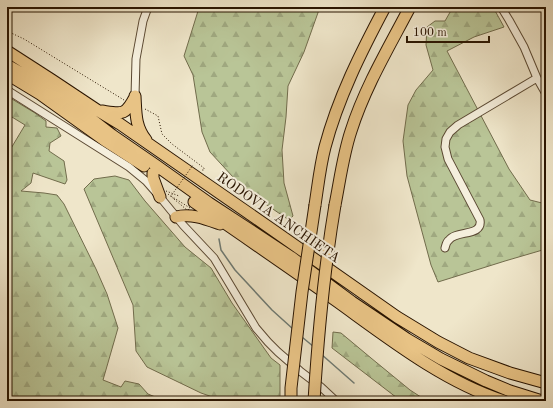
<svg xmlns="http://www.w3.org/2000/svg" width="553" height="408" viewBox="0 0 553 408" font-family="'Old Standard TT',serif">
<defs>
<pattern id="forest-firs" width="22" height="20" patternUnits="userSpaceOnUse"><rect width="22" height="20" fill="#b9c597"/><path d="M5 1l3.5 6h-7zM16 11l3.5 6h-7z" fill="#9fa880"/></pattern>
</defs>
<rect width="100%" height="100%" fill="#efe6ca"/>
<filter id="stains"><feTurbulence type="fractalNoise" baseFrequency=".005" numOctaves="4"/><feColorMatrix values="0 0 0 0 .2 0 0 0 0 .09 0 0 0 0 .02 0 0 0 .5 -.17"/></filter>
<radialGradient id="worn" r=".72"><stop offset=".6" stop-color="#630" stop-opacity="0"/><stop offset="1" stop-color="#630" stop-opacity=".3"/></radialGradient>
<path fill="url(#forest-firs)" stroke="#716c4c" d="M201,7H320L304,52L288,86L286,117L282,150L284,183L293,216L289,220L245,190L210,152L202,132L193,75L184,56L198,11Z
M453,7H493L504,27L474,37L447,51L509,169L530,200L546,204V249L505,261L438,282L431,265L407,176L403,141L408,105L416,90L433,70L426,45L427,27L435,21H445Z
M7,96L35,113L46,121V127L57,128L61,136L50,143L49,151L64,161L67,180L65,184L33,173L31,183L21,191L44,193L57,195L64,204L96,269L107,294L118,328L103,380L121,387L125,381L139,384L148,394L165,401H7V155L25,125L7,114Z
M115,176L129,180L145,201L185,247L211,268L232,303L271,358L280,365V401H224L201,393L147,367L136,351L133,305L84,189L94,179Z
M333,332L341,333L371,358L410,390L427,401H401L332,348Z"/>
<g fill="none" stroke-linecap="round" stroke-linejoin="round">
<path stroke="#6e7a73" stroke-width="1.5" d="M219,239L221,250L235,270L272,310L293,329
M302,337L314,347
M321,354L354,383"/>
<g stroke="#5a4832" stroke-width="9">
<path id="minor" d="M501,7L509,20L524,47L537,78L546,94
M7,90L129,167L146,181L160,197L183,225L214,258L256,328L268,342L278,352L300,371L321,387L336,401
M135,96L136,59L143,21L148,7
M445,248C446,245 446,242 449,240C456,230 483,237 480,220L448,159L445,147L446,139L450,132L458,125L537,78"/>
</g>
<g stroke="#291400" stroke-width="13">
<path id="highway" d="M7,51L52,80L97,110L120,124L270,228L397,317L438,342L469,358L510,373L546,383
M7,65L34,80L86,115L112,135L157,166L209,203L291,257L352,302L407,339L441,359L486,381L510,391L542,401
M7,74L40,94L107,142L144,166
M135,96C136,113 135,126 146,140
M102,111C122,114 125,116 135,97
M153,173V178L160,197
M194,202C242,235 290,268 338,302C388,338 444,382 504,401
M315,205C318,186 320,166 325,147C338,98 361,52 385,7
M335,205C340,180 343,155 351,131C365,87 389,47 410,7
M176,217C191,213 206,219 220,224"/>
</g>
<path stroke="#291400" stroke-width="1" stroke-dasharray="1 2" stroke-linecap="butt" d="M7,31L24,39L124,100
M145,109L158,116L162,134L172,144L204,168V170H202
M166,191L179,196
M168,194L174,199"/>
<use href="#minor" stroke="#f5efdd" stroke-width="7"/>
<use href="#highway" stroke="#e8c385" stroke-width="11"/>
<g stroke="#291400" stroke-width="13" stroke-linecap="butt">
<path id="highway-bridge" d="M291,401V388L302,292L315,205
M314,401C318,336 324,270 335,205"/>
</g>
<path stroke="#291400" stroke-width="1" stroke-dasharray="1 2" stroke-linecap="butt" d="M174,199L187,210
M188,210L190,208L171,196L193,165"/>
<use href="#highway-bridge" stroke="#e8c385" stroke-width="11"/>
</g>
<g text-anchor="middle" stroke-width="4" stroke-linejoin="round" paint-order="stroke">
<g font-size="14" fill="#291400" stroke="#f5efdd">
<text transform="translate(279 217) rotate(35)" y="5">RODOVIA ANCHIETA</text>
</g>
</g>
<rect width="553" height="408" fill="none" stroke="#efe6ca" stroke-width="24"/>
<rect x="8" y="8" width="537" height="392" fill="none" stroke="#291400" stroke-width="2"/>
<rect x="12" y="12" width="529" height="384" fill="none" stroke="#291400"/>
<path d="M407 36v6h82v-6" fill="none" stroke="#291400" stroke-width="2"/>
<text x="413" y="36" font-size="12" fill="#291400" stroke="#f5efdd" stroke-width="3" paint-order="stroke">100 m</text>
<rect width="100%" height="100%" filter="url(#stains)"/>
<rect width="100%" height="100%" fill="url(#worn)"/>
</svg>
